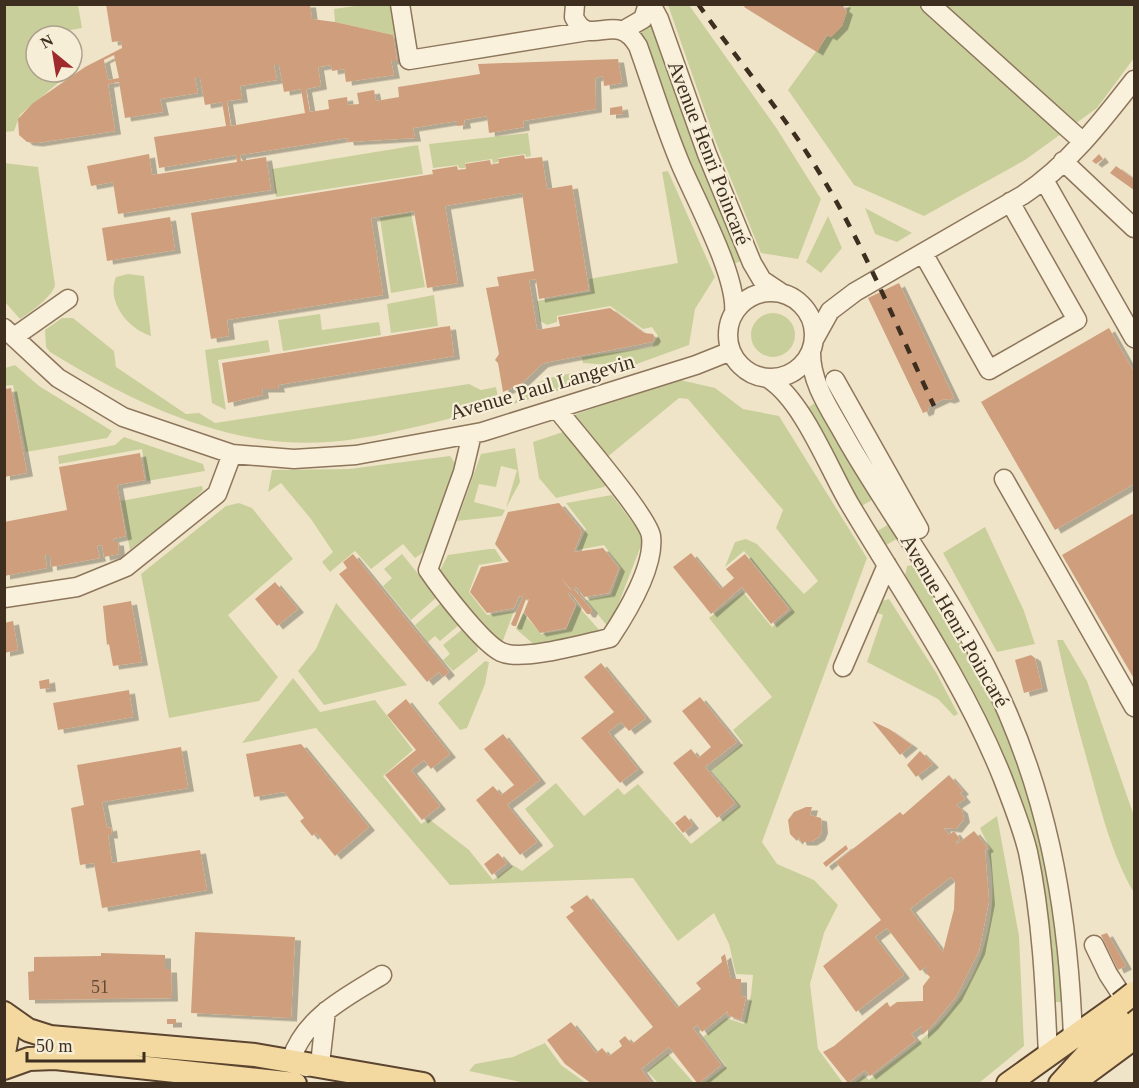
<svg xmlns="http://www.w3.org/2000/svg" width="1139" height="1088" viewBox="0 0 1139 1088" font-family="Georgia,serif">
<defs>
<filter id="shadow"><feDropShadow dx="6" dy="3.5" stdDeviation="0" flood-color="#0004"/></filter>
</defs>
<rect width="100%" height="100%" fill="#f0e4c8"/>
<path fill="#c9cf9b" d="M4,5H78L82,28L66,31L67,36H36V72H71L20,115L14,131L5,132Z
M362,5H391L396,34L393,39V35L335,22L334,9Z
M668,5H689L777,129L821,199L798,259L761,253L715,140Z
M850,5H1134V58L1097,108L1025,160L924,216L854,185L788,90Z
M654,23L744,260L730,265L680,144L639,34Z
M528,133L531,156L526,157L525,154L498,158V162L493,163L492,159L465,163V168H459L458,165L433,168L429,144Z
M418,145L423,174L276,197L272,169Z
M4,163L38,167L55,285C54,295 30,313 20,319L5,302Z
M668,171L715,277L695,309L689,345L623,369L612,365L583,363L582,357L652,347L658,336L652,327L643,329L610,306L557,316V322L547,325L540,321L537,301L591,292L589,279L678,263L662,172Z
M865,208L912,233L897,242L875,234Z
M411,213L425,287L391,293L380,218Z
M828,216L842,248L821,273L806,262Z
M128,274L144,276L151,336C128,329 106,302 116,277Z
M434,295L438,326L391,333L387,304Z
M751 335a22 22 0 1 1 44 0a22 22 0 1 1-44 0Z
M320,314L322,330L379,322L381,335L283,351L278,320Z
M62,318H73L114,351L116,367L186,414L199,413L215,423L469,384L481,390L496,387L499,403L488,409C444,420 400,432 355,439C244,457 142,408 50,352L46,347L45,330Z
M268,340L270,352L218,360L226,410L212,403L205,350Z
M15,365L39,386L112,431L107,438L26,452L13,385L5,386V368Z
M578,373L604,377L513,404C530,382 551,375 578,373Z
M676,379L715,388L743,409L779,416L867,558L762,842L777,864L814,880L838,905L824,933L810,984L818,1049L843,1083H704L726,1066L703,1037L726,1018L744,1024L751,995L753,975L736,974L729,944L714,913L678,941L633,878L450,885L316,728L242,743L293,678L320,712L375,700L413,750L383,776L421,824L429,819L469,850L493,880L513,865L522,871L554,846L525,809L556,783L584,816L618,788L624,795L638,784L691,844L739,806L711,770L743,743L733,730L772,697L709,618L743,592L772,627L792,610L744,551L725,567L735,542L746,539L757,544L804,594L818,581L776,528L783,510L688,399L679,398L606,458L571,416Z
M819,401L874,499L858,508L803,410Z
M566,431L606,485L604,487L556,498L539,478L533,442Z
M124,437L203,464L205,471L147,481L142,449L59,464L58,456L115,445Z
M515,448L520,482L506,508L517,470L501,466L496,487L479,484L474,502L505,510L502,516L457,521L481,454Z
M450,456L457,466L425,551L415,558L403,544L371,569L355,551L330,572L322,562L333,552L311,519L281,483L268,492L272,470L349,469Z
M202,486L203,490L190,503L130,550L121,501Z
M612,495L644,538L609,628L586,600L611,595L621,568L604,545L577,550L586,529L566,503Z
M239,503L252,508L293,559L228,615L278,677L259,701L169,718L141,574L226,506Z
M891,523L900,537L883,547L874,533Z
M985,527L1024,611L1035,644L997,652L943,553Z
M489,549H495L503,561L479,565L469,592L487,615L514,611L502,643L463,602L440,570L448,555Z
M402,554L437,597L411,620L383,586L392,578L384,569Z
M913,565L980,671L1020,761L1055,897L1063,1002H1055L1048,917L1038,855L1016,789L967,680L905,576L907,566Z
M889,599L937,674L958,714L954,716L938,699L867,662L883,615L873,611L882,601Z
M442,602L460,624L440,641L435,636L428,642L415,625Z
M336,603L407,685L324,705L298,671L316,649Z
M577,605L601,632L537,647L516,629L523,613L541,634L566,630Z
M464,628L477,645L478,651L453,671L443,660L450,654L443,645Z
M1057,640H1063L1087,681L1134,816V893C1111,853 1101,810 1089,767C1077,725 1066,683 1057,640Z
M485,661L489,662L485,684L467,728L460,730L438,703Z
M997,816L1019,936L1024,1046L979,1083H854L864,1075L869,1080C896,1059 927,1039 949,1012C985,969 1001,906 988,851L990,849L980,828Z
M545,1043L561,1065L586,1083H525L469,1071L475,1064L513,1057Z
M668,1054L694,1083H658L647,1071Z"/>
<path fill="#cf9f7d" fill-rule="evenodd" filter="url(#shadow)" d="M106,4H310L312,19L335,22L393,35L397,61H391L394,75L346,82L344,69L332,71L331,65L318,67L321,86L306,89L310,112L329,109L328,100L347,97L348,105L359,104L357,93L374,90L376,101L399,97L398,87L480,74L478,64L618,59L622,83L604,86L603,76L595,78L596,109L523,121L524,127L489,133L487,116L464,120L465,125L457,126V121L413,128L415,138L348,142L347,138L240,155L241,161L266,157L271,190L118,214L113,182L91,186L87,166L149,154L152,175L237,162L236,155L159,168L154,137L226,126L222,102L205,105L200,78H195L198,93L160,99L163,112L125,118L119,82L108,84L115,131L37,143L27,142L19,135L18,119L33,103L85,67L122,48L121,41L112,42ZM114,55L119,78L108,80L104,60ZM274,65H279L284,92L301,89L305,113L231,126L227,101L242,99L240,86L277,80Z
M746,4H845L843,8L847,11L842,26L831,37L827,35L817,52L744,7Z
M622,106L623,114L610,115V108Z
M1099,154L1103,159L1096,164L1092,161Z
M524,155L525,159L542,157L547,189L572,185L589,290L539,299L536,279L529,280L537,330L560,326L558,317L610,308L644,333L653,334L655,338L652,342L549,362L542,364L521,384L503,392L498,363L495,360L499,354L486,288L499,286L497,277L534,271L522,193L445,206L458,283L427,288L414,211L371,218L383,295L227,320L229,336L211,339L191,213L433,174L432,170L457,166L458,170L466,169L465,164L490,160L491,165L499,163L498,159Z
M1116,166L1134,179V190L1110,173Z
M170,217L175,250L107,261L102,228Z
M899,283L954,398L949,400L944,399L929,406L928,411L923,413L868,298Z
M442,327L450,326L454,356L278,385L279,389H262L263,395L228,403L222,363Z
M1109,328L1134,372V484L1055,530L981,402Z
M11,388L27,473L4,477V389Z
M140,453L145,480L117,485L126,536L113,539L114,542H118L119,554L104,557L102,545L97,546L100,558L51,567L50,555H45L47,568L4,576V522L67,510L59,467Z
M559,503L582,531L574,552L603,548L619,568L609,593L584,597L576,587L574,589L592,610L590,614H587L570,592L572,590L561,578L571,591L568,594L576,604L566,628L540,633L524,612L529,599H526L516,626H513L511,624L529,584L523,597L519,596L514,608L487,613L470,592L481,567L509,562L495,544L508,512Z
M1134,513V676L1133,677L1062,555Z
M691,553L721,589L734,578L726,569L745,554L789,609L771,624L742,587L711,614L673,567Z
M353,554L432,651L449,672L443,677L439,672L427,682L339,574L347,568L343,562Z
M275,582L298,609L277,626L255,599Z
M131,601L142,662L113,666L109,644L107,645L103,606Z
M13,621L18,650L4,653V623Z
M1031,655L1035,658L1042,688L1024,693L1015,660Z
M601,663L646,718L629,731L621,722L608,732L638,769L620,783L581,738L614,712L584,677Z
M49,679L50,688L40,689L39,681Z
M129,690L133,717L58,730L53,703Z
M700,697L737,742L705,767L735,803L717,818L673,763L691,749L698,758L711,747L682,711Z
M406,699L450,754L431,769L424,760L411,770L440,806L422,820L385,775L416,750L387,715Z
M872,721L889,729L912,745L900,755Z
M503,734L540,780L507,805L537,842L520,855L476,800L493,786L501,795L514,785L484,749Z
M301,744L369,827L335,856L316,833L312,836L300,821L304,818L284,792L254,797L246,754Z
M181,747L188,788L102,802L107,828L111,827L112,835H108L112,863L200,850L207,890L102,908L94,863L80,865L71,808L84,805L77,765Z
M920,751L933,764L916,777L907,765Z
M949,775L963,791L960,793L965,799L956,805L962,810L964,819L956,829L944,828L949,835L954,831L960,839L956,842L957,844L974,831L988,848L985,850L989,901L979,951L956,997L932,1026L922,1035V1026L911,1034L916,1040L870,1076L865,1070L848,1083L823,1052L834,1046L887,1002L890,1007L897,1002L923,1001V986L930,977L926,973V967L920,971L887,928L875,937L904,975L856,1012L823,966L881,920L836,862L900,812L903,815ZM951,877L955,882L954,909L943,952L910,909Z
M806,807H812L810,815L821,818L822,830L819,837L811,842H801L799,837L797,841L790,834L788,820L794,812Z
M685,815L693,825L683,833L675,823Z
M846,845L848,849L826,867L823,863Z
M498,853L507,863L492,875L484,864Z
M587,895L677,1008L701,989L696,983L722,962L721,957L725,954L731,979H741V996L746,997L741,1020L727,1015L728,1011L702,1032L697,1025L693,1028L721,1065L698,1084L669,1047L641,1069L652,1084H592L565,1064L547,1040L571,1022L596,1053L602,1048L609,1056L622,1046L619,1041L625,1036L632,1044L653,1027L566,917L574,911L570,907Z
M195,932L295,937L291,1018L191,1013Z
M1107,933L1126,966L1118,970L1101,935Z
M101,953L165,955V969H171L172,998L29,1000L28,972L34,971V957L101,956Z
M167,1019H176V1024H167Z"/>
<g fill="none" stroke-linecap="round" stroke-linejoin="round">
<g stroke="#8d765c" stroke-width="21">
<path id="minor" d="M400,4L409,60L588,31
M575,4L574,17C589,51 616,8 638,46C652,85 664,125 680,163C695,199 738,277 734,313
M651,4L659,19L707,154L752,263L762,280L780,292
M930,4L1082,141
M624,30L643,19L648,4
M1063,161L1134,228
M1044,180L1134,338
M923,253L989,370L1077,320L1010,202
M728 335a43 43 0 1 1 86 0a43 43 0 1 1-86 0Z
M4,328L58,378L123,417L232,454L294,459L356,455L482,432L696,365L731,351
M14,337L68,299
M815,338L830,311L855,292L1023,195C1067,166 1102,121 1134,80
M811,353C811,385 832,412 847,440C891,516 944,587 985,665C1047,785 1068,904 1073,1038
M769,379C803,401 828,467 849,503C903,594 964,681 1003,779C1012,803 1022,827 1028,852C1042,918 1045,988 1048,1055
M835,380L919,529
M472,434L463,472L428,570C441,589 482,643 501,652C522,662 586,643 610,638C626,614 655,566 651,536C648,516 573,430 557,409
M1004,479L1134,707
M4,598L77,587L126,567L217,494L232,454
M843,667L887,565
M1094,945L1108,974L1132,1011
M291,1060C305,1017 346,997 382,975
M306,1067L320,1064L326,1011"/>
</g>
<g stroke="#5b4430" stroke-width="26">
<path id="major" d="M4,1013L28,1030L50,1037L255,1055L423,1084
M4,1020L7,1036L4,1053
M4,1068L29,1059L55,1058L295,1084
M1073,1083L1134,1038
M1008,1084L1120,1004
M1060,1084L1090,1051L1134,1015"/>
</g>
<use href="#minor" stroke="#faf1dc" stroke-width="18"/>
<use href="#major" stroke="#f3d9a0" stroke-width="22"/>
<path stroke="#3d2e20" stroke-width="4.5" stroke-dasharray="10 10" stroke-linecap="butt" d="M698,4C736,58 779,108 814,164C862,240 896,325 934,406"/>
<g stroke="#5b4430" stroke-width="26" stroke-linecap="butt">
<path id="major-bridge" d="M1120,1004L1134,993"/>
</g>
<use href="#major-bridge" stroke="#f3d9a0" stroke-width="22"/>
</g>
<g text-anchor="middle" stroke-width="4.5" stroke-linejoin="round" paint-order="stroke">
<g font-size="18" fill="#624a37">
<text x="100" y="993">51</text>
</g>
<g font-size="21" fill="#3d2e20" stroke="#f7eed8">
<text transform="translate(709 153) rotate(69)" y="7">Avenue Henri Poincaré</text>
<text transform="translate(542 387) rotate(-16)" y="7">Avenue Paul Langevin</text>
<text transform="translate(955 621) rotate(60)" y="7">Avenue Henri Poincaré</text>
</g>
</g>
<rect width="1139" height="1088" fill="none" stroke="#3d2e20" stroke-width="12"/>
<g transform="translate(54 54) rotate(330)"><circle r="28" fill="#f7eed8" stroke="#ada18e" stroke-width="1.5"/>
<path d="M0-4.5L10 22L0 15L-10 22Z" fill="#9e2a2b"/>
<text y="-9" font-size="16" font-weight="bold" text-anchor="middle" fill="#3d2e20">N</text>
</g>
<path d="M27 1052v9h117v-9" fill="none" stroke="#3d2e20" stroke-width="3"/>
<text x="36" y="1052" font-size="18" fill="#3d2e20" stroke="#f7eed8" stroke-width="4.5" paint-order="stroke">50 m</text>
</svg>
